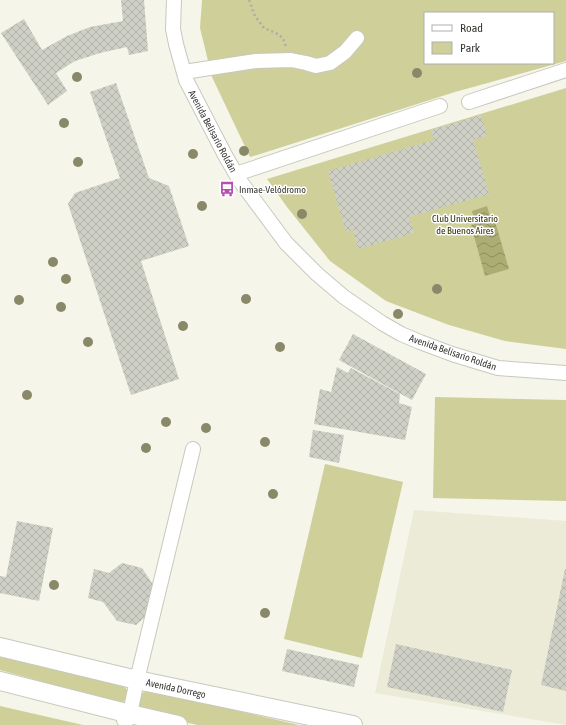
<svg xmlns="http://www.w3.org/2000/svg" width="566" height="725" viewBox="0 0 566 725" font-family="'Asap Condensed',sans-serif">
<defs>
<pattern id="water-waves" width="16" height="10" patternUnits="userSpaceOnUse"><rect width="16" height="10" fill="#acac73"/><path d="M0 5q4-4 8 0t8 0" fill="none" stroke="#8d8d5f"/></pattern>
<pattern id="building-cross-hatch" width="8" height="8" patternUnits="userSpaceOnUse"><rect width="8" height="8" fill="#cfd0c5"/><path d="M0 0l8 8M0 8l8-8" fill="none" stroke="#b2b3aa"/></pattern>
</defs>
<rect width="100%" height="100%" fill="#f5f5ea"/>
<path fill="#ebebd8" d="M414,510L566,521V725L375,693Z"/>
<path fill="#cfcf99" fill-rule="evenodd" d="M202,0H566V61L455,92L257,155L250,157L212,77L200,28ZM425,13H553V63H425Z
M566,88V349L505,341L449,325L386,301L330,261L287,207L267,179Z
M435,397L566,400V501L433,498Z
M325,464L403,482L362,658L284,639Z
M0,655L124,686L127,690L128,697L125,701L119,703L0,670Z
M150,690L299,725H198L146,714L139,708L138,700L142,693Z
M0,706L83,725H0Z"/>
<path fill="url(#water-waves)" d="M487,206L491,219L494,218L509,269L485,276L471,225L475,224L472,211Z"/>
<path fill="url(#building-cross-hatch)" d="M121,0H144L148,51L129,55L127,47L100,53L75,61L56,73L67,91L48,105L1,33L24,19L42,50L67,36L90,27L123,21Z
M116,83L149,178L169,186L189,246L141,261L179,379L131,395L68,204L75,193L120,178L90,92Z
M481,115L487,136L473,140L489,194L409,217L414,233L358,249L353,230L346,232L328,171L434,140L431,130Z
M353,334L426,374L412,400L339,360Z
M337,367L348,373L351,368L400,394L399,403L412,407L405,440L314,424L320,389L331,392Z
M313,430L344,435L339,463L309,457Z
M17,521L53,528L39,601L0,593V576L6,577Z
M122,563L142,568L158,592L152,611L136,625L117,621L103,602L88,598L94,569L109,573Z
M565,569H566V691L541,685Z
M396,644L512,670L503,712L387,687Z
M287,649L359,665L354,687L282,671Z"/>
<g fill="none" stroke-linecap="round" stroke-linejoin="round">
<g stroke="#c8c9be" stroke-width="16">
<path id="minor" d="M174,0L173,29L176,44L186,80L226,157L240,181L286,243L317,274L344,297L382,323L401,334L420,342L452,354L498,368L566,373
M184,72L256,61L291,60L306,63L316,66L330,63L345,52L357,38
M469,102L566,70
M236,174L440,106
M124,720H127L129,718L137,680L193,449"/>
</g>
<g stroke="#c8c9be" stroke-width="20">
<path id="major" d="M0,647L137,680L353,725
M0,681L130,714L178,725"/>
</g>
<path stroke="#aeaea5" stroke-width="2.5" stroke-dasharray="2 3" stroke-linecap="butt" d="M249,0L255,16L264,28L276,33L283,38L286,47"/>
<use href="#minor" stroke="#fff" stroke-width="14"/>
<use href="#major" stroke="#fff" stroke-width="18"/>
</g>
<g fill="#89896a">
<circle cx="417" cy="73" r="5"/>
<circle cx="77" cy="77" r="5"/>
<circle cx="64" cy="123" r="5"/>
<circle cx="244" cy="151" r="5"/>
<circle cx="193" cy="154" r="5"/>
<circle cx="78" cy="162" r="5"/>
<circle cx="202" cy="206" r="5"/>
<circle cx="302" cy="214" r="5"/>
<circle cx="53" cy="262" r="5"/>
<circle cx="66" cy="279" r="5"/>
<circle cx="437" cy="289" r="5"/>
<circle cx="246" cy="299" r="5"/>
<circle cx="19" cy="300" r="5"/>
<circle cx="61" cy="307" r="5"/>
<circle cx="398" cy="314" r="5"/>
<circle cx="183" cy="326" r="5"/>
<circle cx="88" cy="342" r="5"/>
<circle cx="280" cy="347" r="5"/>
<circle cx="27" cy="395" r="5"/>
<circle cx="166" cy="422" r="5"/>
<circle cx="206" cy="428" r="5"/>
<circle cx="265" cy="442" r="5"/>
<circle cx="146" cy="448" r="5"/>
<circle cx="273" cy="494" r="5"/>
<circle cx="54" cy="585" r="5"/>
<circle cx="265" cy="613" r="5"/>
</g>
<defs>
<g id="bus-bare" transform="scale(1.2)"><path d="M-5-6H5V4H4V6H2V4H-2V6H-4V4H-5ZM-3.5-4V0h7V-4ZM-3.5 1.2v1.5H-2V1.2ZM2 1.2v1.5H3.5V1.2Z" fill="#b750b4" stroke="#fff" stroke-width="2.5" paint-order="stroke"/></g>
</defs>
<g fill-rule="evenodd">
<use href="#bus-bare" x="227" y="189"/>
</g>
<g text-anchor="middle" stroke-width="3" stroke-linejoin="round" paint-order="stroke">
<g font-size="10" fill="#373733" stroke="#fff">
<text transform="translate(213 131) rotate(62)" y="4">Avenida Belisario Roldán</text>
<text transform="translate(453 352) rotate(19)" y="4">Avenida Belisario Roldán</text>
<text transform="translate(176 688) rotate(12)" y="4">Avenida Dorrego</text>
</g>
<g font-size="10" fill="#373733" stroke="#fff" text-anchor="start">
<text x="239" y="193">Inmae-Velódromo</text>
</g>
<g font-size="10" fill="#313001" stroke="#fff">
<text x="465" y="222">Club Universitario<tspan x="465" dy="12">de Buenos Aires</tspan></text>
</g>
</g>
<rect x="424" y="12" width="130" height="52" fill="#ffffff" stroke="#afafad"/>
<rect x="432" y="25" width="20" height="6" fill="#ffffff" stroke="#afafad"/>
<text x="460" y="32" font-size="12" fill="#373733">Road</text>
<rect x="432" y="42" width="20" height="12" fill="#cfcf99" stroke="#afafad"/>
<text x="460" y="52" font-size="12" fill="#373733">Park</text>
</svg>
